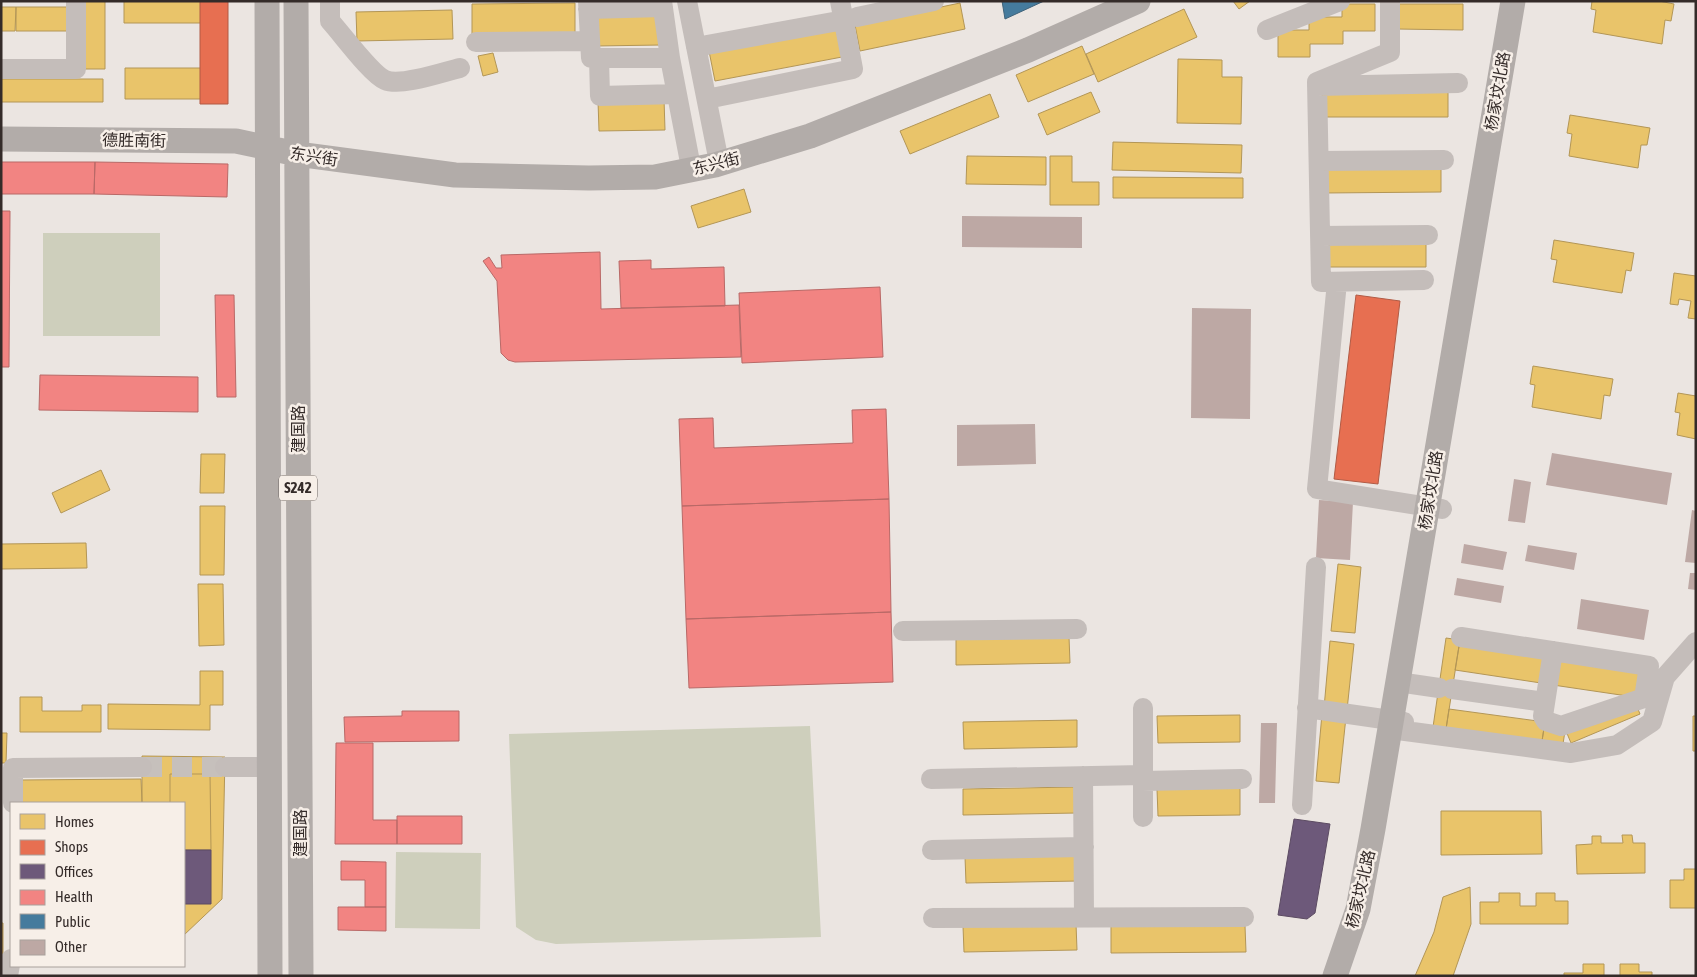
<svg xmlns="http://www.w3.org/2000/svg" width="1697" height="977" viewBox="0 0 1697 977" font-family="'Asap Condensed','Noto Sans SC',sans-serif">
<rect width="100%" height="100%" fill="#ebe5e1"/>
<path fill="#cecfbc" d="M43,233H160V336H43Z
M810,726L821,937L556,944L536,940L516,927L509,734Z
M396,852L481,853L480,929L395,928Z"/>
<path fill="#e9c46a" stroke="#b39656" d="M79,1H105V69H79Z
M124,1H223V23H124Z
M1233,1H1250L1239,9Z
M1592,1H1659L1674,4L1671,21L1665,20L1662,44L1593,32L1596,10L1591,9Z
M575,3V34L472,35V4Z
M960,3L965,29L860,51L855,25Z
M1342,4H1375V31H1343V44H1310V57H1278V30H1309V17H1342Z
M1397,4H1463V30L1397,29Z
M1,7H16L15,31H1Z
M16,7H74V31H16Z
M1184,9L1197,37L1098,82L1086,54Z
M452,10L453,39L357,41L356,12Z
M660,14L661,45L595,46L594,16Z
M836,28L842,57L715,81L709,51Z
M1082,46L1094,74L1028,102L1016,75Z
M493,53L498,72L483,76L478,56Z
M1178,59L1222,60V77H1242L1241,124L1177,123Z
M125,68H223V99H125Z
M1,79H103V102H1Z
M1322,90H1448V117H1322Z
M1091,92L1100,112L1047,135L1038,114Z
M990,94L999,117L910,154L900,131Z
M664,99L665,130L599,131L598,101Z
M1570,115L1650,128L1647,145H1641L1638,168L1569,156L1572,134L1567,133Z
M1113,142L1242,145L1241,173L1112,170Z
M967,156L1046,157V185L966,184Z
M1050,156H1072V182H1099V205H1050Z
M1441,165V192L1324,193V166Z
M1113,177L1243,178V198H1113Z
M744,189L751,212L698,228L691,206Z
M1426,240V267H1329V241Z
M1554,240L1634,253L1631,271L1626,270L1622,293L1553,282L1557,260L1551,259Z
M1674,273L1696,276V319L1688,318L1691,301L1679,299L1678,305L1670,304Z
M1533,366L1613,379L1610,396L1604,395L1601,419L1532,407L1535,385L1530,384Z
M1678,393L1696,396V439L1677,435L1680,413L1675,412Z
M201,454H225L224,493H200Z
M101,470L110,490L61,513L52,493Z
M200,506H225L224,575H200Z
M86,543L87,568L1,569V544Z
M1338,564L1361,567L1355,633L1331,631Z
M198,584H223L224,645L199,646Z
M1069,637L1070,663L956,665V639Z
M1446,638L1460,640L1446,729L1433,727Z
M1460,640L1546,653L1541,683L1455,670Z
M1330,641L1354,644L1347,710L1324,708Z
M1557,655L1645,669L1641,698L1553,685Z
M200,671H223V705H210V730L108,729V704L200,705Z
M20,697H42V711H82V705H101V732H20Z
M1635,702L1640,714L1571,743L1566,731Z
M1449,709L1545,722L1542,741L1446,729Z
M1322,714L1346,717L1339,783L1316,781Z
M1240,715V742L1158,743L1157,716Z
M1693,716H1696V751H1693Z
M1077,720V747L964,749L963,722Z
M1544,728L1565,731L1563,744L1542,741Z
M1,733H7L6,763H1Z
M142,756L225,757L222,899L184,935V803H142Z
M170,774H210L211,850H184V803H170Z
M141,779L142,803H21V780Z
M1076,787L1077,813L963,815V789Z
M1240,788V815L1158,816L1157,789Z
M1441,811H1541L1542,854L1441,855Z
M1622,835H1632L1633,843H1645V873L1577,874L1576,845L1592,844V836H1601V843H1623Z
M1079,855V881L966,883L965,857Z
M1684,869H1696V908H1670V880H1684Z
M1470,887L1471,924L1453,976H1415L1434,932L1443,897Z
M1499,893H1520V906H1536V893H1555V901H1568V924H1480V902H1499Z
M1,923H3V956H1Z
M1076,924L1077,950L964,952L963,926Z
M1111,926H1245L1246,952L1111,953Z
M1583,964H1604V976H1564V973H1583Z
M1620,964H1639V972H1652V976H1620Z"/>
<path fill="#e76f51" stroke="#b15b45" d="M200,1H228V104H200Z
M1356,295L1400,301L1378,484L1334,479Z"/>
<path fill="#6d597a" stroke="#5c4b62" d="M1294,819L1330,824L1315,913L1307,919L1278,915Z
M184,850H211V904H184Z"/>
<path fill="#f28482" stroke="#b96967" d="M1,162H95L94,194H1Z
M95,162L228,164L227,197L94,194Z
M1,211H10L9,367H1Z
M600,252L601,309L739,305L741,357L515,362L508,360L501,353L497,281L483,261L489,257L496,268H502L501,255Z
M651,260V269L724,267L725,306L621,308L619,261Z
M880,287L883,357L742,363L739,293Z
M215,295H234L236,397H217Z
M40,375L198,377V412L39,410Z
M886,409L889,499L682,506L679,419L713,418L714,448L853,443L852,410Z
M889,499L891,612L686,619L682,506Z
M891,612L893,682L689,688L686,619Z
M402,711H459V741L345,742L344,717L402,716Z
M336,743H373V820H397V844H335Z
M397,816H462V844H397Z
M341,861L386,862V907H365V880H341Z
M338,907H386V931L338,930Z"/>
<path fill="#457b9d" stroke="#40637a" d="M1002,1H1044L1005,19Z"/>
<path fill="#bda8a4" d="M962,216L1082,217V248L962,247Z
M1192,308L1251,309L1250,419L1191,418Z
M1035,424L1036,464L957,466V425Z
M1552,453L1672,473L1667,505L1546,485Z
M1514,479L1531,482L1525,523L1508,521Z
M1319,500L1353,502L1350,560L1316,558Z
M1692,510L1696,511V563L1685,562Z
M1464,544L1507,552L1503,570L1461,563Z
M1528,545L1577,553L1574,570L1525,561Z
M1690,573H1696V590L1688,589Z
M1457,578L1504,586L1501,603L1454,595Z
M1581,599L1649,610L1644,640L1577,629Z
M1261,723H1277L1275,803H1259Z"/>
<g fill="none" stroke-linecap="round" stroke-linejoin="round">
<path stroke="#c6c0bc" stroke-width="20" stroke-dasharray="20 10" stroke-linecap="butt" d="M142,767H225"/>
<path stroke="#c4bdba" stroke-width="20" d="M330,1V21C342,34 371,74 385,80C401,87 443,72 460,68
M588,1L591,58H670L689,157
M662,1L670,58
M687,1L717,152
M1390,1V52L1317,82L1321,282L1424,280
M588,9L663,7
M857,17L934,1
M1267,30L1340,1
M476,42L589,41
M696,47L844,20
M599,58L600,96L677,94
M1,69H76V1
M1317,86L1458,83
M707,99L853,69L840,1
M1319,161L1444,160
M1320,236L1428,235
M1337,282L1317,489L1442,509
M903,631L1077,629
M1461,637L1649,666L1644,698L1561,726L1546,721L1543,716L1553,651
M1398,682L1439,688
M1452,689L1545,702
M1143,708V817
M1307,708L1404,722
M1390,729L1571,753L1617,745L1652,722L1665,677L1696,642
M225,767H269
M1083,776L1084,917
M931,779L1143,775
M1143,781L1242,779
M13,803V768L142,767
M1302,805L1316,567
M932,850L1084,847
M933,918L1244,917
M8,976L11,959"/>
<path stroke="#b2aca9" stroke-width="25" d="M267,1L270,976
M296,1L301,976
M1,139L236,141L297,154L455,175L589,178L655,177L715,165L810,136L1028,50L1138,1
M1335,976L1358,909L1373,829L1513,1"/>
</g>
<g text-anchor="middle" stroke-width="5" stroke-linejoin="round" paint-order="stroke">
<rect fill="#f7efe8" stroke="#6e6662" stroke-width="1" x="279" y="475.5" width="38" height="25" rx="4"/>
<g font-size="15" font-weight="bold" fill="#342b29">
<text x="298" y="493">S242</text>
</g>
<g font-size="16" fill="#342b29" stroke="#f7efe8">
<text transform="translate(1497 91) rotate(-80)" y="6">杨家坟北路</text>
<text transform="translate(134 140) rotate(1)" y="6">德胜南街</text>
<text transform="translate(314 156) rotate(9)" y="6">东兴街</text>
<text transform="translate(716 163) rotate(-14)" y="6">东兴街</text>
<text transform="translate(298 429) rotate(-90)" y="6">建国路</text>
<text transform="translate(1430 490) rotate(-81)" y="6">杨家坟北路</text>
<text transform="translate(300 833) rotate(-90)" y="6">建国路</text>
<text transform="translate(1360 889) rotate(-77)" y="6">杨家坟北路</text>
</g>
</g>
<rect width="1697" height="977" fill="none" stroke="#342b29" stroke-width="5"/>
<rect x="10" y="802" width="175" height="165" fill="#f7efe8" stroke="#a9a19c"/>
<rect x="20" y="814" width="25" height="15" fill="#e9c46a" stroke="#a9a19c"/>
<text x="55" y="827" font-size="15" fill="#342b29">Homes</text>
<rect x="20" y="840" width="25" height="15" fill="#e76f51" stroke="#a9a19c"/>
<text x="55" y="852" font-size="15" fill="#342b29">Shops</text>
<rect x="20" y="864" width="25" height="15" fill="#6d597a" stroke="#a9a19c"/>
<text x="55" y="877" font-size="15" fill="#342b29">Offices</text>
<rect x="20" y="890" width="25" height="15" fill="#f28482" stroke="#a9a19c"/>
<text x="55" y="902" font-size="15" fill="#342b29">Health</text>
<rect x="20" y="914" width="25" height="15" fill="#457b9d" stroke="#a9a19c"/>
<text x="55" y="927" font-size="15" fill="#342b29">Public</text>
<rect x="20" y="940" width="25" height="15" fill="#bda8a4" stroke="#a9a19c"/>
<text x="55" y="952" font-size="15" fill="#342b29">Other</text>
</svg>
